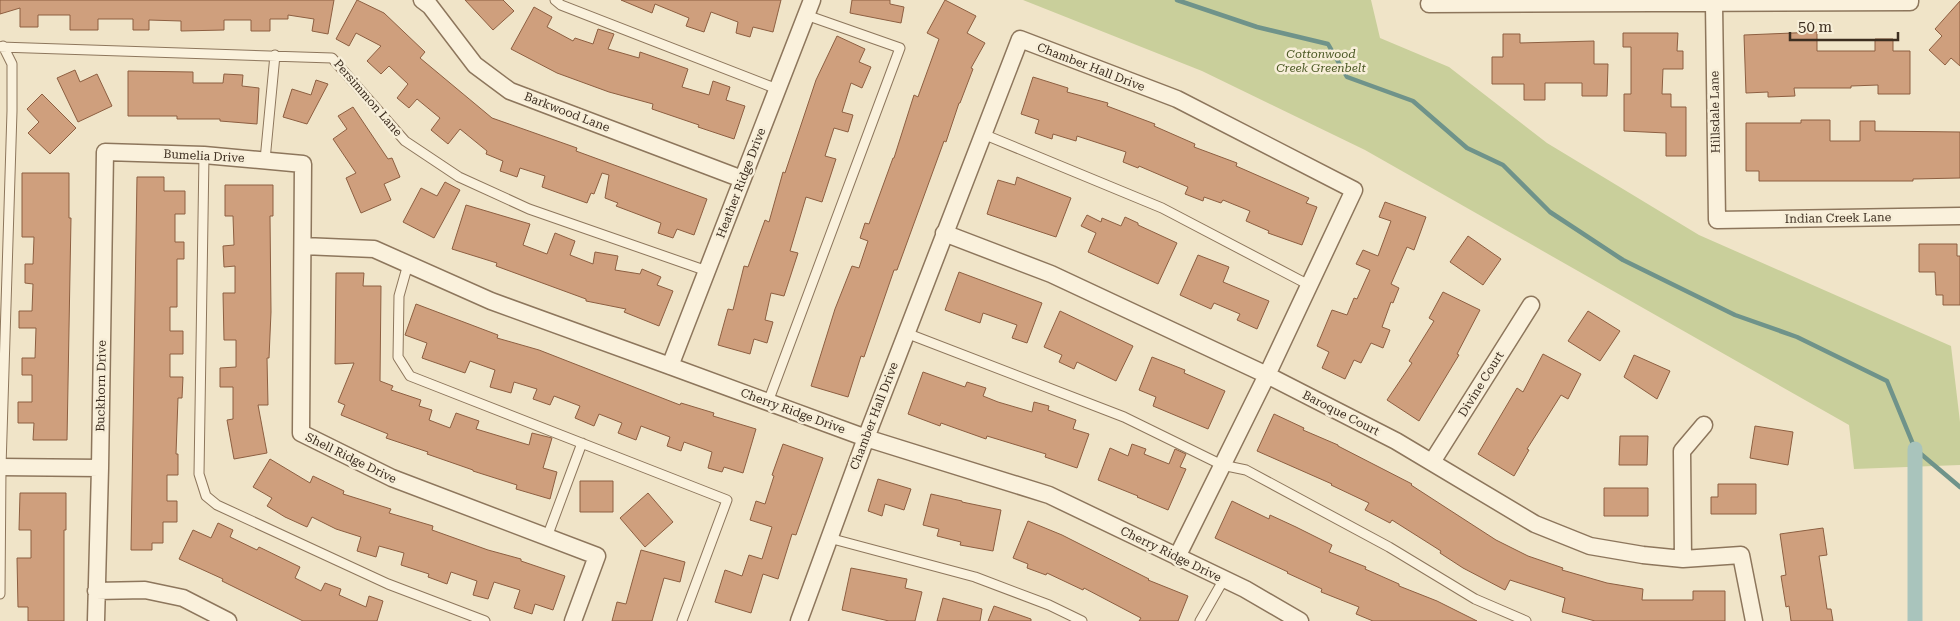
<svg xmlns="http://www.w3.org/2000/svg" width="1960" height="621" viewBox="0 0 1960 621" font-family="'Roboto Serif',serif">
<rect width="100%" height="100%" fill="#f0e4c8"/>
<path fill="#c9cf9b" d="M1023,0H1371L1380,38L1449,67L1547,143L1699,235L1951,346L1960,422V465L1854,469L1849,425L1365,150L1202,71Z"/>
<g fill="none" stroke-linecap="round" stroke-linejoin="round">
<path stroke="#6f938a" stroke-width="4.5" d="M1177,0L1257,27L1328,44L1347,77L1413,101L1467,148L1503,165L1550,212L1623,260L1735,315L1797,337L1887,381L1915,449L1960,487"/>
<path stroke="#a9c4bc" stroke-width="15" d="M1915,449V621"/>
</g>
<path fill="#cf9f7d" stroke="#8d5f41" d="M0,0H334L328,34L312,31L314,19L288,15V19H270V31H251V20H224V30L181,31V21L149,20V30H133V19H98V30H70V15H38V27H20V8L0,14Z
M357,0L384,13L425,52L420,58L492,118L577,148L576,151L707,199L694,235L677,229L673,238L658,233L661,223L616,206L618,203L605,198L609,175L602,173L594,194L591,193L587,203L542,187L545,176L520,168L517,177L500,171L503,161L486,154L487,151L460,129L448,144L431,130L440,118L417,99L409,108L397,98L408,84L389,66L381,74L367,61L381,46L356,33L349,46L336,39Z
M465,0H503L514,11L493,30Z
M621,0H781L773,32L753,27L750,37L736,33L738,22L711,12L704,32L686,26L689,18L655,4L652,13Z
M852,0H890V4L904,7L901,23L850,13Z
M945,0L976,16L967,33L985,43L971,68L973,69L960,103H959L946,142L944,141L897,270H894L864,357L861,356L848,397L811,386L835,309L852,266L859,268L868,241L860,238L865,223L869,224L893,158H894L914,95L918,97L939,39L927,33Z
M1960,1V66L1951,58L1945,65L1929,50L1942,36L1935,29Z
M534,7L552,17L547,27L573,41L575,38L593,44L598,29L614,34L608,49L639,58L640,52L688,69L682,87L709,95L713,81L730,87L726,100L745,106L734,139L698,127L699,125L652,109L653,104L609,92L557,73L511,49Z
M1817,32V51H1875V39H1893V51H1910V94H1878V85L1851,86V88H1794L1795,96L1768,97V92L1746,93L1744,35Z
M1623,33H1678L1677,51H1683V69H1663L1662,94H1671V107H1686V156H1666V133L1624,131V94H1631V47H1623Z
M1503,34H1520V43L1594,41V64H1608L1607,96H1582V83H1545V100H1524V84H1492V57H1503Z
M837,36L865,49L859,62L871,67L862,88L851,83L842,112L853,115L848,132L834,128L825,156L836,159L822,202L806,197L790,251L798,253L784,296L771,293L765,320L773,322L767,343L754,339L750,354L718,345L728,309L733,310L744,266L748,267L765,220L769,222L783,172L785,173L816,80Z
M75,70L80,82L97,74L112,106L78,122L57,78Z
M128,71L193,72V83H223L224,74L243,75L242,86L259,88L257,124L220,121V119H177V116H128Z
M1033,77L1068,88L1067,92L1108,103L1107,106L1155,124L1154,126L1195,144L1194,147L1237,163L1236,166L1309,198L1306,203L1317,207L1302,245L1268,233L1269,231L1246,221L1250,211L1223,200L1221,203L1204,197L1203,201L1185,194L1188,187L1139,166L1138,168L1123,162L1126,152L1077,136L1076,141L1053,134L1052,139L1035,133L1039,120L1021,114Z
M316,80L328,84L307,124L283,117L292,89L311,95Z
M42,94L76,128L50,154L28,133L39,122L27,109Z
M353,107L388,159L392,158L400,177L384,184L391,200L361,213L346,178L356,173L333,139L347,129L338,116Z
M1801,120H1830V141H1860V121H1875V131L1960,132V178L1913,179V181H1759V171H1746V123H1801Z
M22,173H69V218H71L67,440H33L34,423H18V402H32V375H22V358H35L36,328H19V311H32L33,284L25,283V264H33L34,237H22Z
M137,177H164V191H185V214H175V242H184V259H177V307H170V331H183V354H170V377H183L182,398H178L176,454H178V475H167V501H177V522H163V543H152V550H131Z
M1017,177L1071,198L1056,237L987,214L998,180L1015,185Z
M445,182L460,190L434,238L403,222L421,188L437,196Z
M225,185H273V216H270L271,312L269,358H267L268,405H258L267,453L234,459L227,420L233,419V387H220V368L236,367V340H224L223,293H235V266L224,267L223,246L234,245L233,216H225Z
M1385,202L1426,217L1414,250L1407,247L1391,284L1399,288L1393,303L1391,302L1382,327L1390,330L1383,348L1371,343L1361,363L1354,360L1345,379L1322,368L1329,352L1317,346L1332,310L1347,315L1354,298L1357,299L1370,270L1356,264L1363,250L1378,256L1391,221L1379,217Z
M466,205L530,224L523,245L547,254L555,233L575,241L570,255L593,264L595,252L618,256L615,270L640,274L642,269L661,277L657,285L673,291L659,326L624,312L626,309L586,301V299L496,266L497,263L452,249Z
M1087,215L1101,222L1102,218L1121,226L1125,217L1138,223V225L1177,243L1158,284L1088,252L1096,233L1081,226Z
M1468,236L1501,259L1483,285L1450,262Z
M1919,244H1957V256H1960V305H1943V295H1936L1935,272H1919Z
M1198,255L1229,267L1223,282L1269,301L1257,329L1237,320L1240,314L1214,303L1211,309L1180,295Z
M959,272L1042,303L1027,343L1012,338L1017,325L983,313L980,323L945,310Z
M336,273H364L363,286H381L380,381L393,386L391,390L421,400L419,406L432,410L429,420L450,428L456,413L479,421L476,429L529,445L532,433L552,438L543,468L557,472L550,499L516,489L517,485L473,471V470L427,454L428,452L386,438L388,434L341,415L345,405L338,402L354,363L335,364Z
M1443,292L1480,310L1457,354L1459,355L1419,421L1387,400L1412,363L1409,361L1434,321L1429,318Z
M416,304L498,335L497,338L539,350L680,405L681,403L714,413L713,416L756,429L743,473L724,467L722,472L708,468L712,452L684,442L681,451L667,446L670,437L641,426L636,440L618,433L622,423L599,414L594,426L575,418L580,406L554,396L550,405L533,399L537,389L514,382L511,393L490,387L495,370L470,361L465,373L422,358L427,343L405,335Z
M1060,311L1133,346L1116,381L1077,362L1074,369L1059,362L1062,355L1044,347Z
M1588,311L1620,331L1600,361L1568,341Z
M1543,354L1581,374L1568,399L1561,395L1527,449L1529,450L1514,476L1478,454L1517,388L1523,392Z
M1634,355L1670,371L1657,399L1624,377Z
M1152,357L1185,370L1184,373L1225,391L1208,429L1153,406L1156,397L1139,390Z
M923,372L965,387L967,382L986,388L983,396L998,402L1032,412L1034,402L1049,406L1048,410L1076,420L1073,429L1089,434L1077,468L1045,457L1046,454L987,436L986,439L941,423L940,426L908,414Z
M1274,414L1304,428L1303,430L1338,445V446L1412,484L1411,485L1496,540L1528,556L1563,568L1562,570L1607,583L1643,589L1642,600H1693V591H1725V621H1595L1562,612L1565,598L1510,580L1505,590L1463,568L1440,553L1441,551L1392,520L1390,523L1365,510L1369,503L1331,485L1332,484L1257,451Z
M1755,426L1793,432L1788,465L1750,458Z
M1620,436H1648L1647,465H1619Z
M783,444L823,458L796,535L792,534L778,579L763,574L751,613L715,602L725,570L742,576L749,555L762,559L772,527L750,520L756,501L765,504L774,476L772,475Z
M1132,444L1146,449L1144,454L1169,464L1175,449L1186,454L1180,467L1186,469L1168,510L1137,497L1138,496L1098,480L1110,448L1128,456Z
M270,459L310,483L313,476L344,491L343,494L391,509L389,513L433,526L432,530L488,550L521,559V561L565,576L553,610L535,604L532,614L514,608L520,590L494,582L488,599L473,595L477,581L451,572L447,584L428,577L429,574L401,565L404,553L379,546L376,557L357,551L361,537L336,529L312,517L307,527L285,517L267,506L272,498L253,487Z
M878,479L911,489L904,510L885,504L882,516L868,511Z
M580,481H613V512H580Z
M1718,484H1756V514H1711V497H1718Z
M1604,488H1648V516H1604Z
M20,493H66V530H64V621H28V607H18L17,558H31V530H19Z
M648,493L673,522L645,547L620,518Z
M931,494L962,501V502L1001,510L993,551L960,545L961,542L937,536L939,529L923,525Z
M1232,501L1269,519L1270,515L1296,527L1332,545L1329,552L1366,567L1365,569L1399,584V586L1437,601L1477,621H1373L1356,614L1359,607L1321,592L1322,589L1287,573L1288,572L1215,538Z
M1028,521L1062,535L1149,579L1148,580L1188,596L1178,621H1139L1141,618L1084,588L1083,590L1047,573L1046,575L1027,568L1028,564L1013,558Z
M218,523L233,530L230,537L257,550L259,547L300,567L295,578L321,591L325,583L341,589L339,595L366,607L369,596L383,601L377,621H303L222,581L223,579L179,559L193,530L211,538Z
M1823,528L1827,555L1819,556L1827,609H1831L1833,621H1791L1789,606L1786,607L1781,576L1786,575L1780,534Z
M641,550L685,562L680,582L664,578L652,621H612L617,602L626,604Z
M851,568L907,579L905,588L922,592L915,621H889L842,610Z
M943,598L982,609L980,621H937Z
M994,606L1031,619V621H988Z"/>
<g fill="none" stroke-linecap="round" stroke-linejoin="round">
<g stroke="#8d765c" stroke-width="11">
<path id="service" d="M555,0L561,5L777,89
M0,47L332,58L405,141L459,177L529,209L707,271
M983,134L1162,208L1309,285
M204,155L199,474L206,496L217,505L388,584L485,621
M265,160L275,55
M408,264L399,296L398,357L410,376L727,500L682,621
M906,333L1124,417L1222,465L1246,470L1389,547L1475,599L1526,621
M768,402L900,48L806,15
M547,537L582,443
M829,538L975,577L1049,605L1082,621
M0,594L1,467L12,111V64L3,46
M1200,621L1224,579"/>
</g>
<g stroke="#8d765c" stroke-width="19">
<path id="minor" d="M422,0L430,6L475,65L510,91L742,179
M1429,4L1910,2V0
M1714,4L1717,220L1960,216
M944,233L1051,274L1267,375L1396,441L1535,524L1590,546L1643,555L1683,559L1741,555L1754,621
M303,246L374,249L491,301L670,366L866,438L1049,495L1245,589L1300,621
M670,366L812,0
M1432,462L1531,305
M0,467L100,468
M1683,559L1682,451L1704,425
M96,591L145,590L183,598L228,621
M96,621L100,468L105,152L204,155L303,164L301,433L392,478L597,556L573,621
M799,621L866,438L1020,39L1177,99L1354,190L1267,375L1177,557"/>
</g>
<use href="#service" stroke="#faf1dc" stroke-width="9"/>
<use href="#minor" stroke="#faf1dc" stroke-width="16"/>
</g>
<g text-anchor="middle" stroke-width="5" stroke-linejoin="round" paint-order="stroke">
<g font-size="12" font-style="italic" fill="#4d5a26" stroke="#f7eed8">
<text x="1321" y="58">Cottonwood<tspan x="1321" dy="14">Creek Greenbelt</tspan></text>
</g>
<g font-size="12" fill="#3d2e20" stroke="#f7eed8">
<text transform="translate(1091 67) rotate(21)" y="4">Chamber Hall Drive</text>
<text transform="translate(368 98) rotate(49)" y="4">Persimmon Lane</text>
<text transform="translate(567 112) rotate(21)" y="4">Barkwood Lane</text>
<text transform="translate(1715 112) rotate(-91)" y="4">Hillsdale Lane</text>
<text transform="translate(204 156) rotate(3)" y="4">Bumelia Drive</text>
<text transform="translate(741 183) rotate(-69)" y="4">Heather Ridge Drive</text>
<text transform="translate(1838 218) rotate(-1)" y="4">Indian Creek Lane</text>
<text transform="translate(1481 384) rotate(-58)" y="4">Divine Court</text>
<text transform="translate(101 386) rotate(-89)" y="4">Buckhorn Drive</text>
<text transform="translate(793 411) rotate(20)" y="4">Cherry Ridge Drive</text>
<text transform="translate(1341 413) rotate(27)" y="4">Baroque Court</text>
<text transform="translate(874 416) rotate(-69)" y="4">Chamber Hall Drive</text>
<text transform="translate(351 458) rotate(26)" y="4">Shell Ridge Drive</text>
<text transform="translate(1171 554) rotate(26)" y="4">Cherry Ridge Drive</text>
</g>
</g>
<path d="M1790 32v8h108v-8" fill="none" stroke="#3d2e20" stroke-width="2.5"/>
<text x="1798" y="32" font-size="15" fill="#3d2e20" stroke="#f7eed8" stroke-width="4" paint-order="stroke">50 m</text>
</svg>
